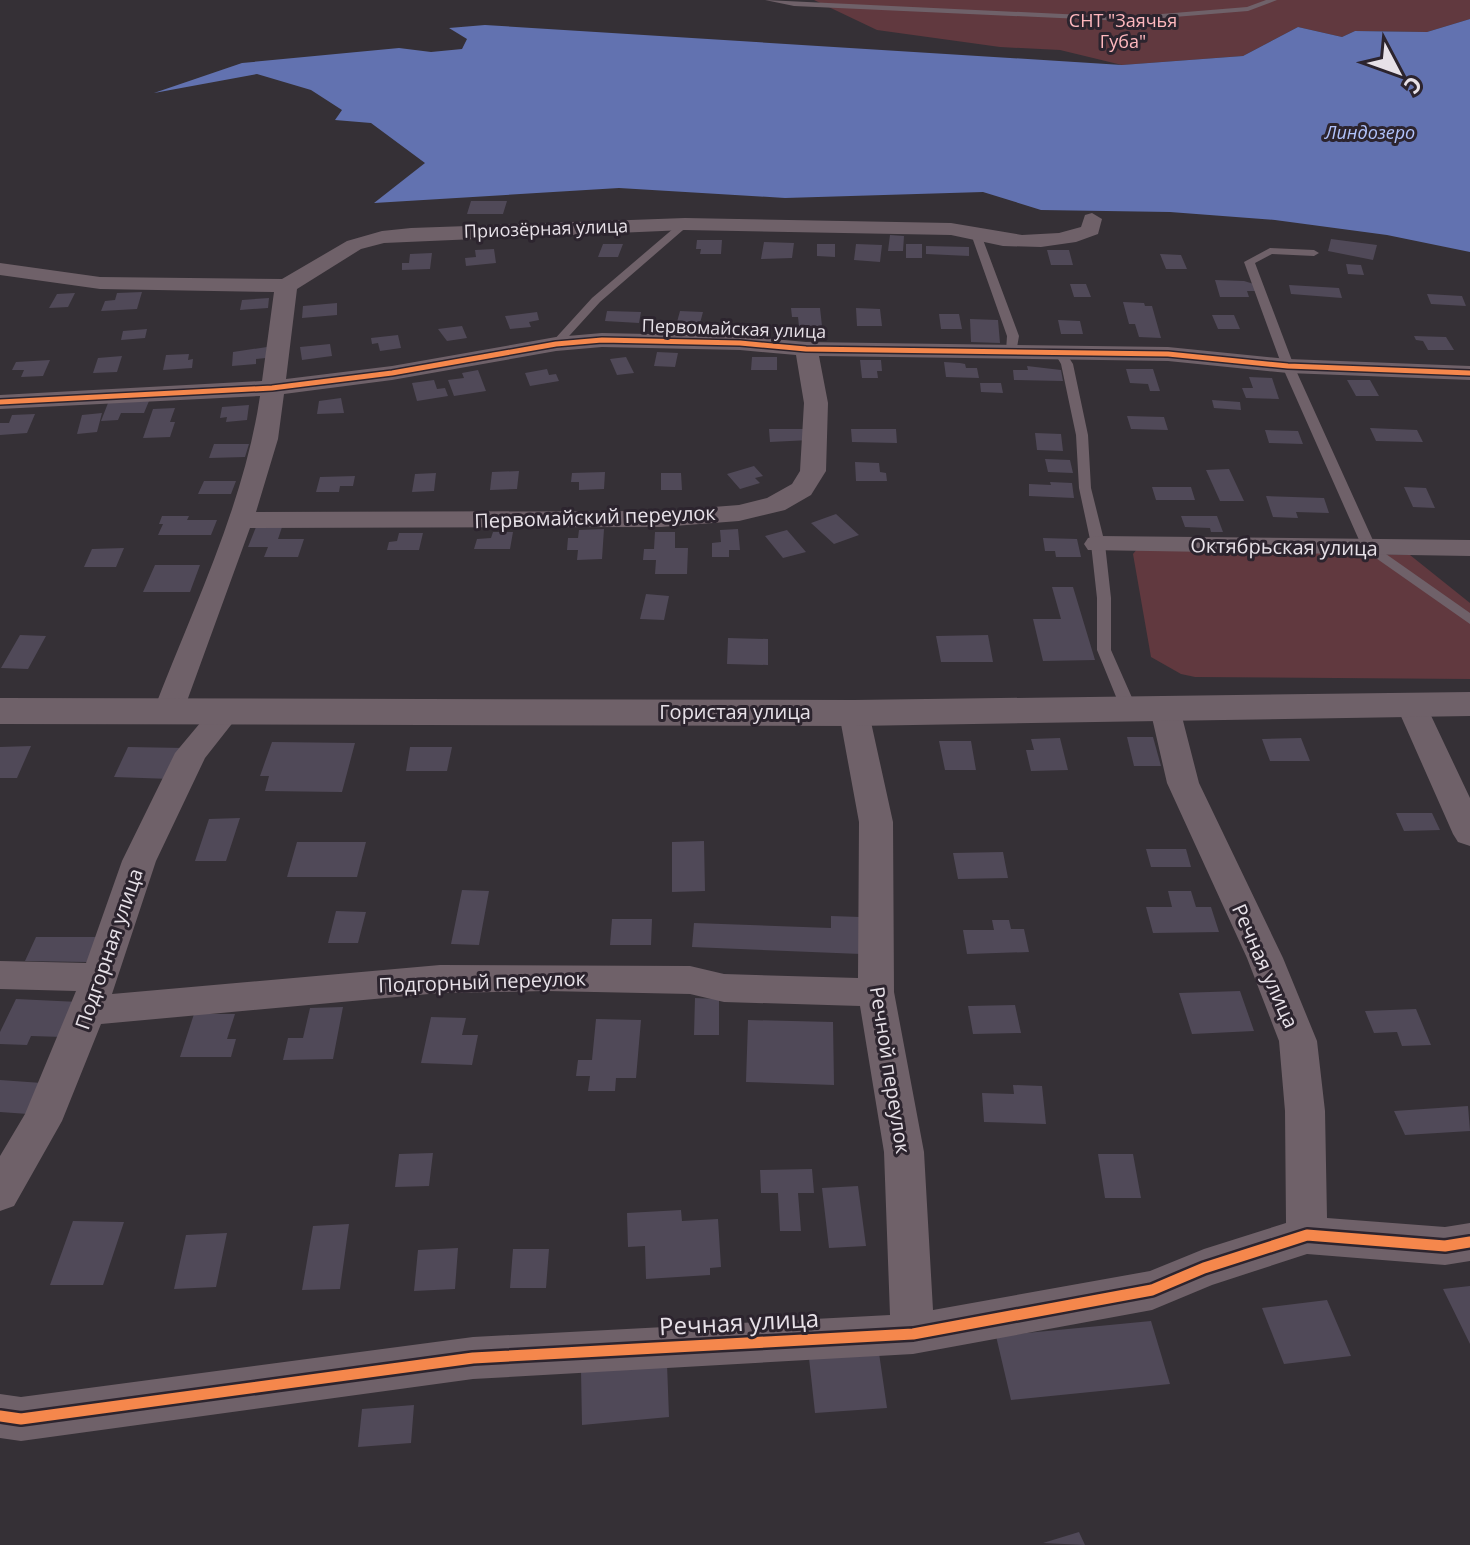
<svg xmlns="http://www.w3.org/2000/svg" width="1470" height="1545" viewBox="0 0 1470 1545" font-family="'Open Sans',sans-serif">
<rect width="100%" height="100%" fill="#353036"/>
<path fill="#61393f" d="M814,0H1470V19L1427,32L1355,31L1342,37L1298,27L1243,56L1122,65L1060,50L1000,47L877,30Z
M1138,548L1410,555L1470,603V679L1195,677L1181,674L1151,657L1133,554Z"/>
<path fill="#6272b0" d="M1470,19V252L1387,235L1275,220L1170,212L1041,210L983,192L785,198L619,188L374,203L425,163L371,123L335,120L342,110L311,90L257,74L154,93L242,63L399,48L431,52L462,49L467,39L449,28L485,25L1122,65L1243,56L1298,27L1342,37L1355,31L1427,32Z"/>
<path fill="#504958" d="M471,201H507L503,214H467Z
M890,235L904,236L903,251H888Z
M1331,239L1377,245L1373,260L1328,251Z
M697,240H722L721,254H700L701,249H696Z
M764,242L794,243L792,258L761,259Z
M603,244H623L618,257H598Z
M817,244H835V257L817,256Z
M856,244L882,245L880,262L854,260Z
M906,244H922V258H906Z
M926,246L969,247V256L926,254Z
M494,249L496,263L466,266L465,258L476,257L475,250Z
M1047,250H1069L1073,265H1051Z
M432,253L430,269L402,270V263H409L410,254Z
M1160,254L1181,255L1187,269H1166Z
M1346,264L1361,265L1364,275L1348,274Z
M1215,280L1244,281L1254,284L1256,291H1247L1249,297H1220Z
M1070,284H1086L1091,297H1074Z
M1289,285L1339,288L1342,298L1291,294Z
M142,292L137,309L101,311L105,301L115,300L117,293Z
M75,293L68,307L49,308L57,294Z
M1427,294L1462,296L1466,306L1431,304Z
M269,298L268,308L240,310L242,300Z
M1123,302L1144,303L1145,306H1152L1161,338L1139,337L1135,324H1129Z
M337,303V315L302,318L303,306Z
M791,308H820L822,326H799L798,317H792Z
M856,308L880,309L882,326H857Z
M607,311L641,312L639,323L605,321Z
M680,311L703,312L700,323L677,322Z
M537,312L539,320L529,322L531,327L510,329L505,316Z
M939,314H959L962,329H941Z
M1212,315H1234L1240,329H1218Z
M970,319L998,320L1000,343L971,342Z
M1058,320L1080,321L1083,334H1061Z
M462,326L467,338L447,341L438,329Z
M147,329L145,338L121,340L123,331Z
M398,335L401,348L380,351L378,343L372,344L371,338Z
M1414,336L1446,337L1454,350H1428L1423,341L1416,340Z
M330,344L332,356L302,360L300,347Z
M267,347L266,358L256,359V364L232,366L233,352Z
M657,352L678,353L675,367L654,366Z
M189,354L188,360L193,359L192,368L163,370L166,355Z
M122,356L117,372L93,373L98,358Z
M626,357L634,373L617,375L610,359Z
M752,357H777V370H751Z
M50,360L43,376L21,377L24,370H12L16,362Z
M860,360H881L882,371H877L878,378H862Z
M944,362L960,363L965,364L966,368H977L979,378L946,377Z
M1027,366L1061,370L1063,381L1014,380L1013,370H1028Z
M547,369L549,375L556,374L559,381L530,386L525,373Z
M1126,369H1153L1160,391H1150L1148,384L1130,383Z
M478,370L486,391L454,396L448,380L464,378L462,373Z
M1249,377L1272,378L1279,399L1246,398L1242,388H1253Z
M434,380L437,389L445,388L448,396L417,401L412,383Z
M1347,380H1370L1379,396H1356Z
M980,383H1001L1003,393L981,392Z
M341,398L344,413L317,414L319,401Z
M1212,400L1240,402L1241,410L1214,408Z
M149,401L144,413H121L118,420L101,421L108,403Z
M249,405L247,420L226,422L227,417L220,418L222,407Z
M175,408L170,422H175L170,437L143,438L153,409Z
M102,413L97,432L77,434L82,415Z
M35,414L27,433L0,435V423H9L12,415Z
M1127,416L1164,417L1168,430L1131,429Z
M1370,428L1417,430L1423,442L1376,441Z
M769,429H809L810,440L770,442Z
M851,429H896L897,443L852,442Z
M1265,430L1298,431L1303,444L1269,443Z
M1035,433L1061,434L1063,451L1037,450Z
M214,444H249L245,457L209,458Z
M1045,459L1070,460L1073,473L1048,472Z
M855,462L879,463L880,472L886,473L887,481H856Z
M754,466L763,476L755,478L760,483L740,489L727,474Z
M1229,469L1244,501H1220L1206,470Z
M519,471L517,489L490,490L492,472Z
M605,472L604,489L579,490V482H571L572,473Z
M436,473L434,491L412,492L415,474Z
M661,473H681L682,490H661Z
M355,476L353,486H340L339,492H316L320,477Z
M204,481H236L231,494H198Z
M1050,482L1072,483L1074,498L1029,496V484L1051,485Z
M1152,487H1191L1195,500H1156Z
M1404,487L1426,488L1435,508L1413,507Z
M1266,496L1324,498L1329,513L1296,512L1298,518L1273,517Z
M836,514L859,535L834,544L811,523Z
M162,516H189L187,520H217L211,535H158L163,524H159Z
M1181,516H1217L1223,532H1211L1210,528L1185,527Z
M256,527H282L278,539H304L298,557H264L268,547H248Z
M604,529L602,559L577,560L578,550H567L568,538H578L579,530Z
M738,529L740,550H729V557H712V543L721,542L720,530Z
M787,530L806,552L783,558L765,536Z
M493,532H513L510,549H474L477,539L491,538Z
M655,532H675V548H688L687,574H655L656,560H643L644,549H654Z
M399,533H423L419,550H387L389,542L397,541Z
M1043,538L1077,539L1081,557H1056L1055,551H1045Z
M124,548L116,567H84L92,549Z
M155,565H200L190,592H143Z
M1052,587H1073L1095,660L1043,661L1033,619H1061Z
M646,594L669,596L664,620L640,619Z
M20,635L46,636L28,669L1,668Z
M988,635L993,662H941L936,636Z
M728,638L768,639V665L727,664Z
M1127,737H1153L1161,766H1134Z
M1060,738L1068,770L1031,771L1026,750H1034L1031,739Z
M1301,738L1310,761H1270L1262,739Z
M939,741H971L976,770H945Z
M272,742L355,743L342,792L265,791L269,776H260Z
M31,746L17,778H0V747Z
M128,747L184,748L171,779L114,777Z
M410,747H452L447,771H406Z
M1396,813H1432L1440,830L1404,831Z
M240,818L226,861H195L209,819Z
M704,841L705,891L672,892V842Z
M297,842H366L357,877H287Z
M1146,849H1186L1191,867H1151Z
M1003,852L1008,878L958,879L953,853Z
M462,890L489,891L479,945L451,944Z
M1168,891H1191L1196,907H1211L1219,932L1153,933L1146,907H1172Z
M336,911L366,912L358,943H328Z
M831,916L860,917L861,954L692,947L694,923L831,928Z
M612,919H652L651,945H610Z
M992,920H1009L1011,929H1024L1029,952L967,954L963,930H994Z
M36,937H97L87,962L25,961Z
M1240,991L1254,1031L1192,1034L1179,993Z
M695,998L719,999V1035H694Z
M16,999L79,1002L63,1037L31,1036L27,1045L0,1044V1032Z
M1015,1005L1021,1033L973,1034L968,1006Z
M343,1007L333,1059L283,1060L288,1038H303L310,1008Z
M1416,1009L1431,1045L1402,1046L1397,1032L1374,1033L1365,1011Z
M194,1014H235L227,1039H236L231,1057H180Z
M431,1017L466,1018L462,1035H478L472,1065L421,1063Z
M596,1019L641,1020L636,1078H616L615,1091H588L590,1076H576L578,1060H592Z
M748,1020L833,1022L834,1085L746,1082Z
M0,1080L42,1083L28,1114L0,1112Z
M1013,1085L1042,1086L1046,1124L984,1122L982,1093L1014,1094Z
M1468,1106L1470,1131L1405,1135L1394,1111Z
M433,1153L429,1186L395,1187L399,1154Z
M1098,1154H1133L1141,1198H1105Z
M812,1169L814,1193H798L801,1231H780L778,1193H761L760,1170Z
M858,1186L866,1246L829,1248L822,1188Z
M681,1210L682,1221L718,1219L721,1267L710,1268V1275L646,1279L645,1246L628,1247L627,1213Z
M73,1221L124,1222L103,1285H50Z
M349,1224L340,1289L302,1290L313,1226Z
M227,1233L216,1287L174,1289L186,1235Z
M458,1248L455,1289L414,1291L418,1250Z
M513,1249H549L546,1288H510Z
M1470,1286V1344L1443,1289Z
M1327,1300L1351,1356L1284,1364L1262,1308Z
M1151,1321L1170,1384L1011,1400L996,1336Z
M879,1353L887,1408L815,1413L809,1358Z
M667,1364L669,1417L582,1425L581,1370Z
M414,1405L411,1443L358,1447L362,1409Z
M1079,1532L1085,1545L1043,1543Z"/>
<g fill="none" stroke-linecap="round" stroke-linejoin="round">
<path fill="#6f6169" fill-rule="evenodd" d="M765,0L1125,17L1247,7L1266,0H1277L1248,11L1125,21L794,6Z
M681,222L690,224L600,302L560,346H552V342L592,298Z
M973,235L982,237L1019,336L1016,353L1006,351L1007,336L972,237Z
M1270,248L1314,250L1319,253L1314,256L1272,254L1255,263L1294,366L1376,547L1470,613V624L1363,549L1282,366L1244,262Z
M1060,349L1064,350L1073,364L1088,435L1091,488L1105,544L1111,598V650L1137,709L1129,714L1121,709L1097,650V598L1091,544L1079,488L1076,435L1061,364L1054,352Z"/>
<path fill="#6f6169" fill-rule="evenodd" d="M1092,213L1102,219L1098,234L1076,242L1041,247L1003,246L951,235L685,230L384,243L361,249L297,289L286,379L392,366L556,337L602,333L740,336L806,342L1168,347L1288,359L1470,366V380L1288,373L1168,361L819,356L828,403L826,471L811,495L785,510L739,521L661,527L250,528L183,712L179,719L168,722L157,719L153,712C192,610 244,505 260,396L0,409V395L262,381L274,292L100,289L0,275V263L100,277L282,279L347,241L382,231L411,228L685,218L951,223L1022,235L1059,233L1081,227L1085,215ZM602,347L740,350L796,355L804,403L800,471L792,484L767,498L739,505L661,511L256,512L278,439L284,394L392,380L556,351Z
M1098,536L1470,540V556L1088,550L1084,544L1088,538Z
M1411,695L1422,698L1426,705L1470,798V846L1458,842L1453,834L1396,705L1400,698Z
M1165,699L1176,702L1180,709L1199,783L1283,958L1317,1041L1325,1111L1327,1218L1445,1227L1470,1223V1261L1445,1265L1307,1254L1212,1285L1152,1310L913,1354L473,1379L21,1441L0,1438V1394L21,1397L473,1337L890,1315L884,1152L860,1006L724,1002L690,994L547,991L440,993L101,1024L62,1121L14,1206L0,1211V1156L25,1114L76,991L0,989V961L86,963L122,861L175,753L216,704L227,701L238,704L242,711L205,758L156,861L112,994L440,965L690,966L724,974L858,978L859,822L839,713L843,706L854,703L865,706L869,713L893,822L894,992L924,1152L933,1310L1150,1271L1204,1249L1286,1223L1285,1111L1279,1041L1247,958L1167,783L1150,709L1154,702Z"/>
<path fill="#6f6169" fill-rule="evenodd" d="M1470,692V716L854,726L0,724V698L854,700Z"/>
<g stroke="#2c242e" stroke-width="8">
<path id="cycleway-far1" d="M0,402L272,388L392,373L556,344L602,340L740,343L806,349L1168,354L1288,366L1470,373"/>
</g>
<g stroke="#2c242e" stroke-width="16">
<path id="cycleway" d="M0,1416L21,1419L473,1358L913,1334L1152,1290L1204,1268L1307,1235L1445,1246L1470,1242"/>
</g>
<use href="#cycleway-far1" stroke="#f5874c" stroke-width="5"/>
<use href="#cycleway" stroke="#f5874c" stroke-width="11"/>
</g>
<g text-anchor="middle" stroke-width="6" stroke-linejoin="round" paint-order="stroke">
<g font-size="18" fill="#feb8be" stroke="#2c242e">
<text x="1123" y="27">СНТ "Заячья<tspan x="1123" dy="21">Губа"</tspan></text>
</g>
<g font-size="18" font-style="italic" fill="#b1c2fa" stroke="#2c242e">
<text x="1370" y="139">Линдозеро</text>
</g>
<g font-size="18" fill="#e7e1e8" stroke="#2c242e">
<text transform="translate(546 229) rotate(-2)" y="6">Приозёрная улица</text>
<text transform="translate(734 329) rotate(2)" y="6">Первомайская улица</text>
</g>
<g font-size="20" fill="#e7e1e8" stroke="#2c242e">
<text transform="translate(595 517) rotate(-2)" y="7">Первомайский переулок</text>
<text transform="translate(1284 547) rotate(1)" y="7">Октябрьская улица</text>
<text x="735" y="719">Гористая улица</text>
<text transform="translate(109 949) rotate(-71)" y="7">Подгорная улица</text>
<text transform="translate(1265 966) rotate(66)" y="7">Речная улица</text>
<text transform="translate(482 982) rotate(-2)" y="7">Подгорный переулок</text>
<text transform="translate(890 1070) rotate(81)" y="7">Речной переулок</text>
</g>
<g font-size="24" fill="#e7e1e8" stroke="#2c242e">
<text transform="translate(739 1323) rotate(-3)" y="8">Речная улица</text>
</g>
</g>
<g transform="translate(1398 72) rotate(131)" stroke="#2c242e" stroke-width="6" paint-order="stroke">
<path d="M0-6L14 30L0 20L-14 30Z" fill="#e7e1e8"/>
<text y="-12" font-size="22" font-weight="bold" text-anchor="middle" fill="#e7e1e8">С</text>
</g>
</svg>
